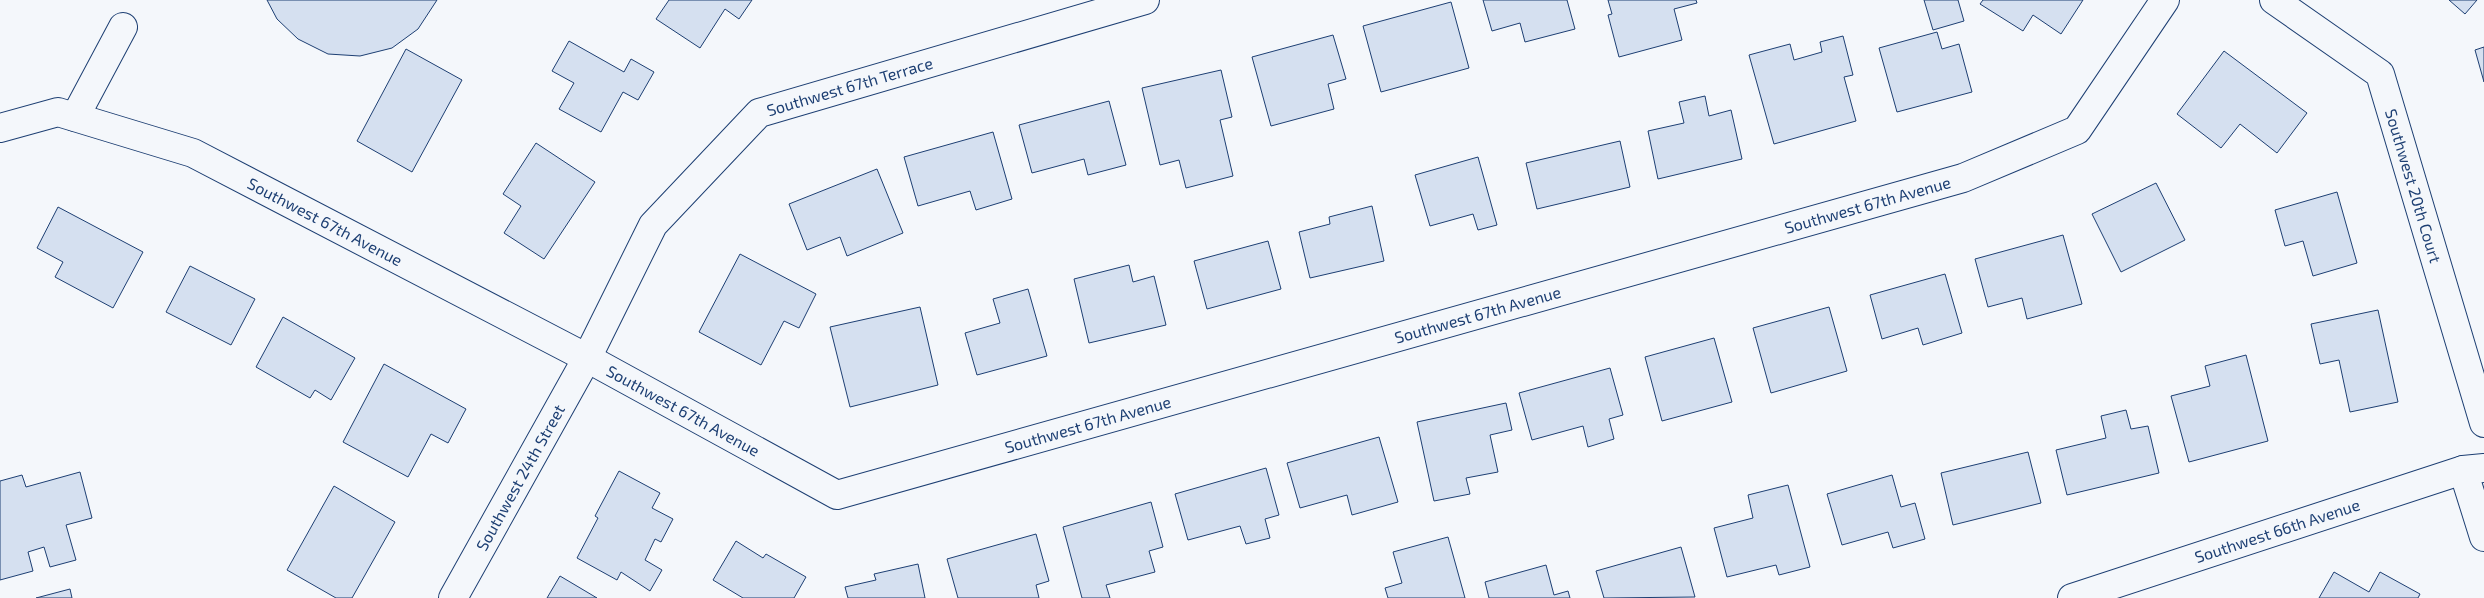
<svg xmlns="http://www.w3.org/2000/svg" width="2484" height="598" viewBox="0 0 2484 598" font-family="'Exo 2',sans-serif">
<rect width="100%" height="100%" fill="#f4f7fb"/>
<path fill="#d5e0f0" stroke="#1d3f73" d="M267,0H437L418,29L392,48L360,56L328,54L298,39L277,19Z
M669,0H752L739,19L725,9L700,48L656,19Z
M1483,0H1567L1575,29L1525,42L1520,23L1492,31Z
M1608,0H1696L1697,3L1674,9L1682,40L1619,57L1608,15L1612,14Z
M1924,0H1958L1964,21L1933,30Z
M1983,0H2083L2061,34L2033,15L2023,31L1980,4Z
M2449,0H2477L2465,14Z
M1451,2L1469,68L1381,92L1363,26Z
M1937,32L1942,49L1959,44L1972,92L1897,112L1879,48Z
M1333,35L1346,79L1328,84L1334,109L1271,126L1252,57Z
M1843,36L1853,75L1844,77L1856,121L1774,144L1749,55L1790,44L1794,60L1822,52L1820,42Z
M569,41L624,72L631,59L654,72L638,100L623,92L601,132L559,109L574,83L552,71Z
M2484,47V82L2475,50Z
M406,49L462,80L412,172L357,141Z
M2224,51L2307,113L2277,153L2240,124L2221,148L2177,114Z
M1221,70L1232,117L1220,120L1233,176L1186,188L1179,160L1160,165L1142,88Z
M1705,96L1709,116L1731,110L1742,159L1658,179L1648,131L1684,123L1679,102Z
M1109,101L1126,165L1088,175L1084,159L1032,173L1019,125Z
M993,132L1012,199L976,210L970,191L918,206L904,157Z
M1620,141L1630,187L1537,209L1526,163Z
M536,143L595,182L544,259L504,233L521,206L503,194Z
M1478,157L1497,225L1478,230L1473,214L1430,226L1415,175Z
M877,169L903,233L847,256L840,237L807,250L789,204Z
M2156,183L2185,240L2121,272L2092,214Z
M2337,192L2357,263L2313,276L2303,241L2285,246L2275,210Z
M1372,206L1384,261L1310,278L1299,232L1330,224L1329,217Z
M58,207L143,252L113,308L55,277L63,262L37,248Z
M2063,235L2082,304L2027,319L2022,298L1988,307L1975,259Z
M1268,241L1281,289L1207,309L1194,261Z
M740,254L816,294L799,328L784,321L761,365L699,332Z
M1129,265L1133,282L1154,276L1166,325L1089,343L1074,279Z
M190,266L255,299L231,345L166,312Z
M1945,274L1962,333L1923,345L1918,328L1882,339L1870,295Z
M1028,289L1047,356L977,375L965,333L1000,323L993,299Z
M920,307L938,385L850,407L830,327Z
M1829,307L1847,371L1771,393L1753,328Z
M2378,310L2398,402L2350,412L2339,360L2320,364L2311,324Z
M283,317L355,358L331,400L315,390L310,398L256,367Z
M1714,338L1732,402L1662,421L1645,357Z
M2246,355L2268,441L2189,462L2171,396L2210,386L2205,366Z
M384,364L466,409L448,443L431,434L408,477L343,442Z
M1610,368L1623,415L1609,419L1614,439L1588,447L1583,426L1532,440L1519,393Z
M1506,403L1512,430L1490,435L1498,472L1466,478L1470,494L1434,501L1417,422Z
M2126,410L2131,429L2148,426L2159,473L2067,495L2056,450L2106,438L2101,416Z
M1379,437L1398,502L1352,515L1347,495L1300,508L1287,463Z
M2028,452L2041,503L1953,525L1941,473Z
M1266,468L1279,515L1265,519L1270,538L1246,544L1240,526L1188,540L1175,494Z
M619,471L660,493L652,508L673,519L661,542L655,539L645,560L662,570L650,591L621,572L617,580L577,558L598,518L595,516Z
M80,472L92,518L66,525L76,560L50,567L44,547L28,552L33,571L0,580V481L22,475L26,487Z
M1892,475L1901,507L1915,503L1925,539L1893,548L1888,532L1842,545L1827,494Z
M1788,485L1810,567L1779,575L1776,565L1727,577L1714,528L1753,518L1748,495Z
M334,486L395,522L352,598H336L287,570Z
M1151,502L1163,547L1149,551L1155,572L1106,585L1110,598H1082L1063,527Z
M1036,534L1049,581L1036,585L1039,598H958L947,559Z
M1448,537L1465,598H1388L1385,588L1402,583L1393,552Z
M736,541L763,558L766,554L806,577L794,598H743L713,580Z
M1681,547L1695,597L1604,598L1596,571Z
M918,564L925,598H848L845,587L876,580L874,574Z
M1546,565L1554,595L1568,591L1570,598H1489L1485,582Z
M2334,572L2369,592L2380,572L2420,594L2418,598H2319Z
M560,576L597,598H547Z
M70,589L72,598H36Z"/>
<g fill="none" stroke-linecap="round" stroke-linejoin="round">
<g stroke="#1d3f73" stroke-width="30">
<g id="minor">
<path id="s1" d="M2274,0L2380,74L2484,423"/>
<path d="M75,117L123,27"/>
<path id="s2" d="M0,128L58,112L193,153L587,358L837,495L1963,178L2077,130L2165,0"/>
<path d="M2463,470L2484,537"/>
<path id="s3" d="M453,598L587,358L653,225L759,113L1145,0"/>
<path id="s4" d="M2072,598L2463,470L2484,468"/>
</g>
</g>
<use href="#minor" stroke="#f4f7fb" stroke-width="28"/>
</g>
<g text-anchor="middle" stroke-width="4" stroke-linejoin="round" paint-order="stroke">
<g font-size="16" fill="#1d3f73" stroke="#f4f7fb">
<text dy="6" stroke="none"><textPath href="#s3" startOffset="672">Southwest 67th Terrace</textPath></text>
<text dy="6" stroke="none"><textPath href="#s1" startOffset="246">Southwest 20th Court</textPath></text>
<text dy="6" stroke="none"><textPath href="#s2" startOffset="2001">Southwest 67th Avenue</textPath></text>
<text dy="6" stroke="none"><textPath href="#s2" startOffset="350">Southwest 67th Avenue</textPath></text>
<text dy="6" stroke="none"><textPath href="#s2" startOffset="1596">Southwest 67th Avenue</textPath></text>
<text dy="6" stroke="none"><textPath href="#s2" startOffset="755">Southwest 67th Avenue</textPath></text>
<text dy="6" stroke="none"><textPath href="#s2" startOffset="1191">Southwest 67th Avenue</textPath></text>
<text dy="6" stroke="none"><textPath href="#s3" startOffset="138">Southwest 24th Street</textPath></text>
<text dy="6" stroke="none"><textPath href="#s4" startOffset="216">Southwest 66th Avenue</textPath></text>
</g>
</g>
</svg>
